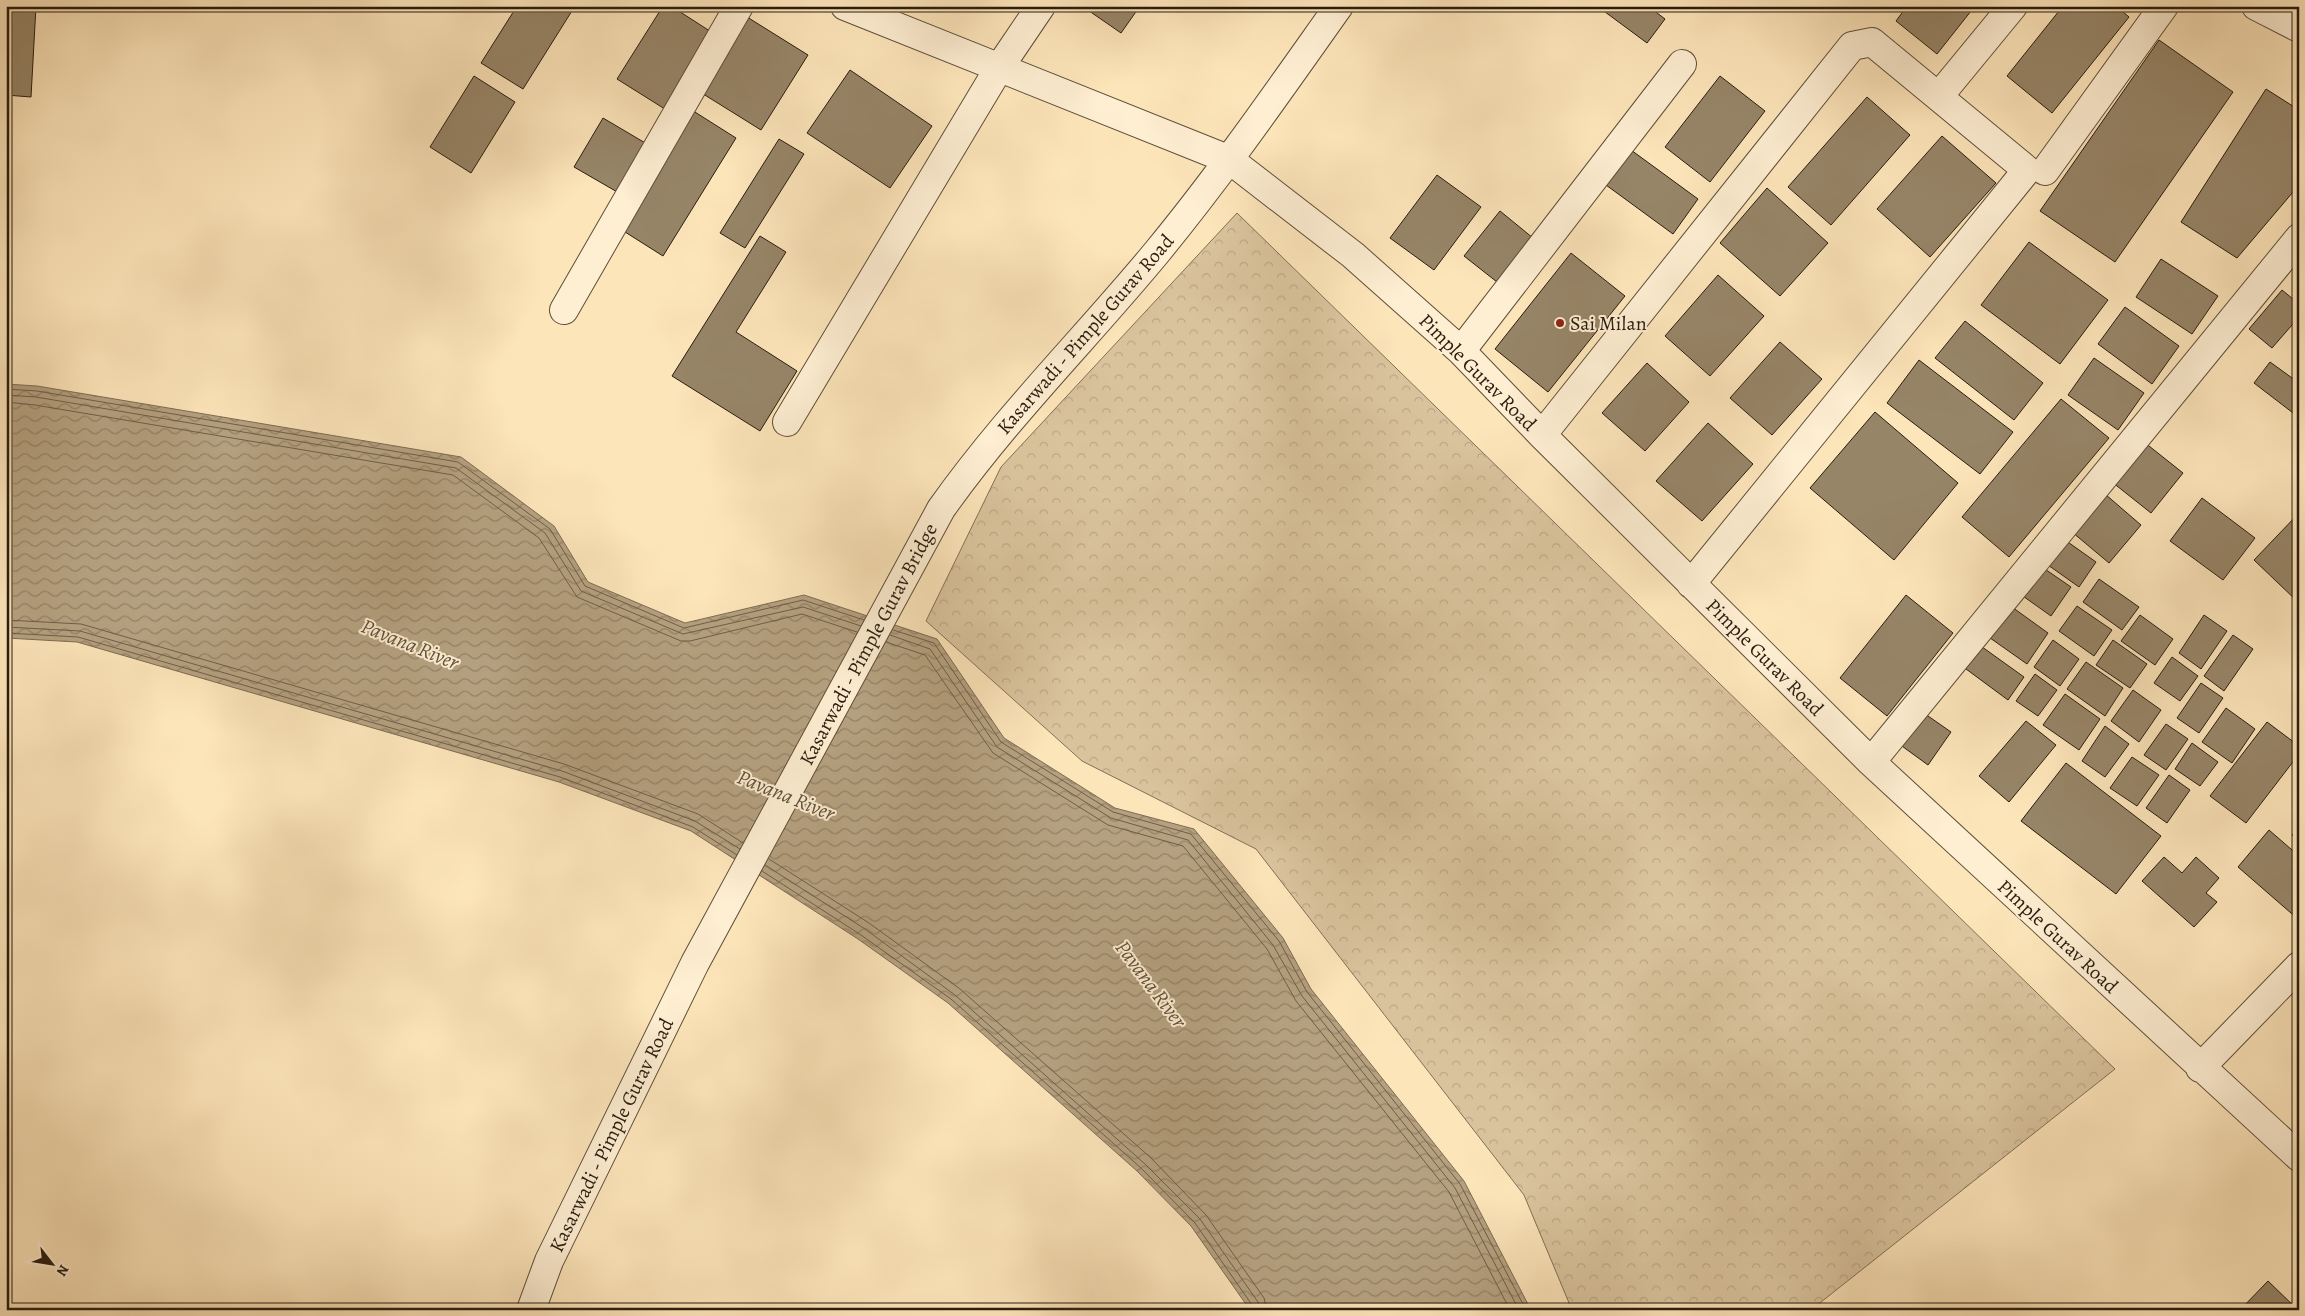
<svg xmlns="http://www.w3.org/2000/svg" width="2305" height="1316" viewBox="0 0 2305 1316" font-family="Alegreya,serif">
<defs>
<pattern id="forest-crowns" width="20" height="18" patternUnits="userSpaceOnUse" patternTransform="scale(1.25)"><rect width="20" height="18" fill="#d9c39d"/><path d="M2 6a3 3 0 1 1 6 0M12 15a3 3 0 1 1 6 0" fill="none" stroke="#baa786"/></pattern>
<pattern id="water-waves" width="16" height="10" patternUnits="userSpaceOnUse" patternTransform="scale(1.25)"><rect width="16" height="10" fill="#b5a180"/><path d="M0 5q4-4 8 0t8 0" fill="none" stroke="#938267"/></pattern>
</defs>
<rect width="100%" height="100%" fill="#fde5ba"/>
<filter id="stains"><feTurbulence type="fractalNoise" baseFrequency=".004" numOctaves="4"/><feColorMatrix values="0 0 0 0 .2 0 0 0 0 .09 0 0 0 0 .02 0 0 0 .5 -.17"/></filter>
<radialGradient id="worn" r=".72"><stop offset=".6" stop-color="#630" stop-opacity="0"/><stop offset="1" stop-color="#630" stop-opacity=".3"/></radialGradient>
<path fill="url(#forest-crowns)" stroke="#817056" d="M1237,213L2115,1069L1811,1310H1572L1524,1195L1256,849L1082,761L926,621L1001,467Z"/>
<path fill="url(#water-waves)" stroke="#7d6c53" d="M6,384L37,386L461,457L554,526L588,582L685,623L804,595L937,639L1004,738L1115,808L1194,829L1283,938L1311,989L1464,1181L1531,1310H1250L1191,1226L1137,1171L948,1003L858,939L691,831L559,782L77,642L6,638Z"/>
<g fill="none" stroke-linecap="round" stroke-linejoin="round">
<path stroke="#6f5e48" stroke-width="1" d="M6,389L37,391L458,462L550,529L585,586L684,628L803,600L864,620
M6,395L36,397L456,468L545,533L581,591L683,634L803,607L861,626
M6,402L35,405L453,475L539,538L577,597L681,641H690L802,614L857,632
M6,620L81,624L564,764L698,814L743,843
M6,627L80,631L562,771L695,821L740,849
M893,630L934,643L1001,742L1113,812L1191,834L1279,941L1307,992L1460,1184L1526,1310
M6,633L78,637L560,777L693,827L737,855
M890,635L930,649L997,747L1111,818L1188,840L1273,945L1302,996L1455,1188L1519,1310
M886,642L925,655L993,753L1108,825L1183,846L1267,949L1296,1001L1449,1192L1510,1310
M769,859L869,923L960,989L1151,1158L1206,1215L1264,1298L1267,1310
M765,865L865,929L955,995L1145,1164L1200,1219L1258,1302L1260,1310
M762,871L861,935L951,999L1141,1168L1195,1223L1252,1305L1253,1310"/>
</g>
<path fill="#978568" stroke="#291c0f" d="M6,6H36L31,97L6,95Z
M517,6H575L523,89L481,63Z
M663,6H671L716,35L668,111L617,79Z
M1082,6H1140L1121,33Z
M1597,6H1648L1665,19L1647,43Z
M1907,6H1975L1937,54L1896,21Z
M2063,6H2116L2129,17L2052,113L2007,76Z
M747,17L808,55L761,130L700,92Z
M2159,40L2233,92L2115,262L2040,211Z
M850,70L932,126L890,188L807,133Z
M474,76L515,102L471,173L430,147Z
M1720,76L1765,111L1710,182L1665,147Z
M2266,89L2299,110V185L2237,258L2181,222Z
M1867,97L1910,135L1831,225L1788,187Z
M687,107L736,138L663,256L614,225Z
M603,118L647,144L619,193L574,167Z
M1942,136L1996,183L1930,257L1877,209Z
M779,139L804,154L745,248L720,233Z
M1631,150L1698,199L1673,234L1606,185Z
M1437,175L1481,207L1434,270L1390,238Z
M1767,188L1828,243L1780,296L1720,243Z
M1500,211L1533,238L1497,282L1464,256Z
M760,236L786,252L736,332L797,371L760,431L672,376Z
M2029,242L2108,300L2060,364L1981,305Z
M1571,253L1625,296L1548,392L1495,349Z
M2161,259L2218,296L2192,334L2136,297Z
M1718,275L1764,316L1710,376L1665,336Z
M2282,290L2299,304V317L2272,348L2249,329Z
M2125,307L2179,346L2152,384L2098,344Z
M1965,321L2043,383L2014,420L1935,358Z
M1780,342L1822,379L1772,435L1730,398Z
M2094,358L2144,393L2118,430L2068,395Z
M1919,360L2013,432L1980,474L1887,403Z
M2270,362L2299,383V413L2297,416L2254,383Z
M1647,363L1689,402L1645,451L1602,413Z
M2061,399L2109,438L2009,557L1962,517Z
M1875,412L1958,483L1894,560L1810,488Z
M1708,423L1753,464L1702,521L1656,481Z
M2144,442L2183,473L2151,513L2112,482Z
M2105,494L2141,525L2109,563L2072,532Z
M2202,498L2255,538L2223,580L2170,541Z
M2299,513V603L2254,560Z
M2065,540L2096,562L2079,587L2048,565Z
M2039,565L2071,587L2051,616L2020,594Z
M2099,579L2139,607L2122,630L2083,602Z
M1906,595L1953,633L1887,716L1840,678Z
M2005,602L2048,633L2027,664L1983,633Z
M2077,606L2112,630L2094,656L2059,631Z
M2140,615L2173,639L2155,665L2121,641Z
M2204,615L2227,631L2201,669L2179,653Z
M2233,635L2253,649L2224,691L2204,676Z
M2053,640L2079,659L2060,686L2034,667Z
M2113,640L2147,664L2130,688L2096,665Z
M1978,644L2024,677L2008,700L1962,666Z
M2172,657L2198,676L2180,701L2154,683Z
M2086,662L2123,688L2105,716L2067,689Z
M2035,674L2057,690L2038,716L2016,701Z
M2201,683L2223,698L2199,733L2177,718Z
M2133,690L2161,710L2139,742L2111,721Z
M2065,694L2100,719L2079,750L2043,725Z
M2226,708L2255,729L2232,763L2202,742Z
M1918,709L1951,732L1928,765L1895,741Z
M2026,721L2056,745L2009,802L1979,776Z
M2267,722L2299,746V754L2246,823L2210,796Z
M2166,724L2188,739L2166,770L2144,755Z
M2105,726L2129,744L2105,777L2082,761Z
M2192,743L2218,762L2200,786L2175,769Z
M2132,757L2159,775L2137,806L2110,788Z
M2066,763L2161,836L2116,894L2021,821Z
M2169,775L2190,790L2167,823L2146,808Z
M2299,827V841L2292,835Z
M2269,830L2299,856V920L2238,867Z
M2164,857L2182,873L2196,857L2219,878L2206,893L2217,902L2194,927L2142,881Z
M2268,1281L2298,1310H2240Z"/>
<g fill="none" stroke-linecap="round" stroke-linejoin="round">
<g stroke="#5e4e3a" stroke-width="30">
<path id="minor" d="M845,6L1230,160L1353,255L1461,351L1542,435L1871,762L2299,1157
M2256,6L2299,28
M1939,96L2013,6
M2045,171L2164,6
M564,310L739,6
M1461,351L1682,64
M787,422L999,68L1041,6
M1542,435L1852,46L1872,42L2027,170L1691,584
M1871,762L2299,238
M2200,1068L2299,966
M531,1310L549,1261L695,963L941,509C1006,417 1086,338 1157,252C1222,173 1280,89 1339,6"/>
</g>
<use href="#minor" stroke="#feeed2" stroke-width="28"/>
</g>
<circle fill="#8f2418" stroke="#feeed2" stroke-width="2" cx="1560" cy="323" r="5"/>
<g text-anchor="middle" stroke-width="4" stroke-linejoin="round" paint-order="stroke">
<g font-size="20" fill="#291c0f" stroke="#feeed2" text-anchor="start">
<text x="1570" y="330">Sai Milan</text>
</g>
<g font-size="20" fill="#291c0f" stroke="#feeed2">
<text transform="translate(1085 334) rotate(-49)" y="7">Kasarwadi - Pimple Gurav Road</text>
<text transform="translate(1478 372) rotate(45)" y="7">Pimple Gurav Road</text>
<text transform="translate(868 644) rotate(-62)" y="7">Kasarwadi - Pimple Gurav Bridge</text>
<text transform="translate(1765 657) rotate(45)" y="7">Pimple Gurav Road</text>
<text transform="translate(2058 936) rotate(43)" y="7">Pimple Gurav Road</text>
<text transform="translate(611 1135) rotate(-64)" y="7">Kasarwadi - Pimple Gurav Road</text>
</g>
<g font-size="21" font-style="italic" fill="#61513c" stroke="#feeed2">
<text transform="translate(410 644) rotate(22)" y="7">Pavana River</text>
<text transform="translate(786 795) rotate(22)" y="7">Pavana River</text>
<text transform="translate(1151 984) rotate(53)" y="7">Pavana River</text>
</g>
</g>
<rect width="2305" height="1316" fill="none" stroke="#fde5ba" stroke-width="25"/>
<rect x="8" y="8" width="2290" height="1301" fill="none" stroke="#291c0f" stroke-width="2.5"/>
<rect x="12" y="12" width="2280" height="1291" fill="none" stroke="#291c0f"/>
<g transform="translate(52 1264) rotate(121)" stroke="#feeed2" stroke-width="4" paint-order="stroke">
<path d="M0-4L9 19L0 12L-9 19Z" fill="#291c0f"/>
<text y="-8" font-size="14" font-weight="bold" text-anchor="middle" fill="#291c0f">N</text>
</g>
<rect width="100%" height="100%" filter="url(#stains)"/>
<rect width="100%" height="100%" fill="url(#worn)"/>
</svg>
